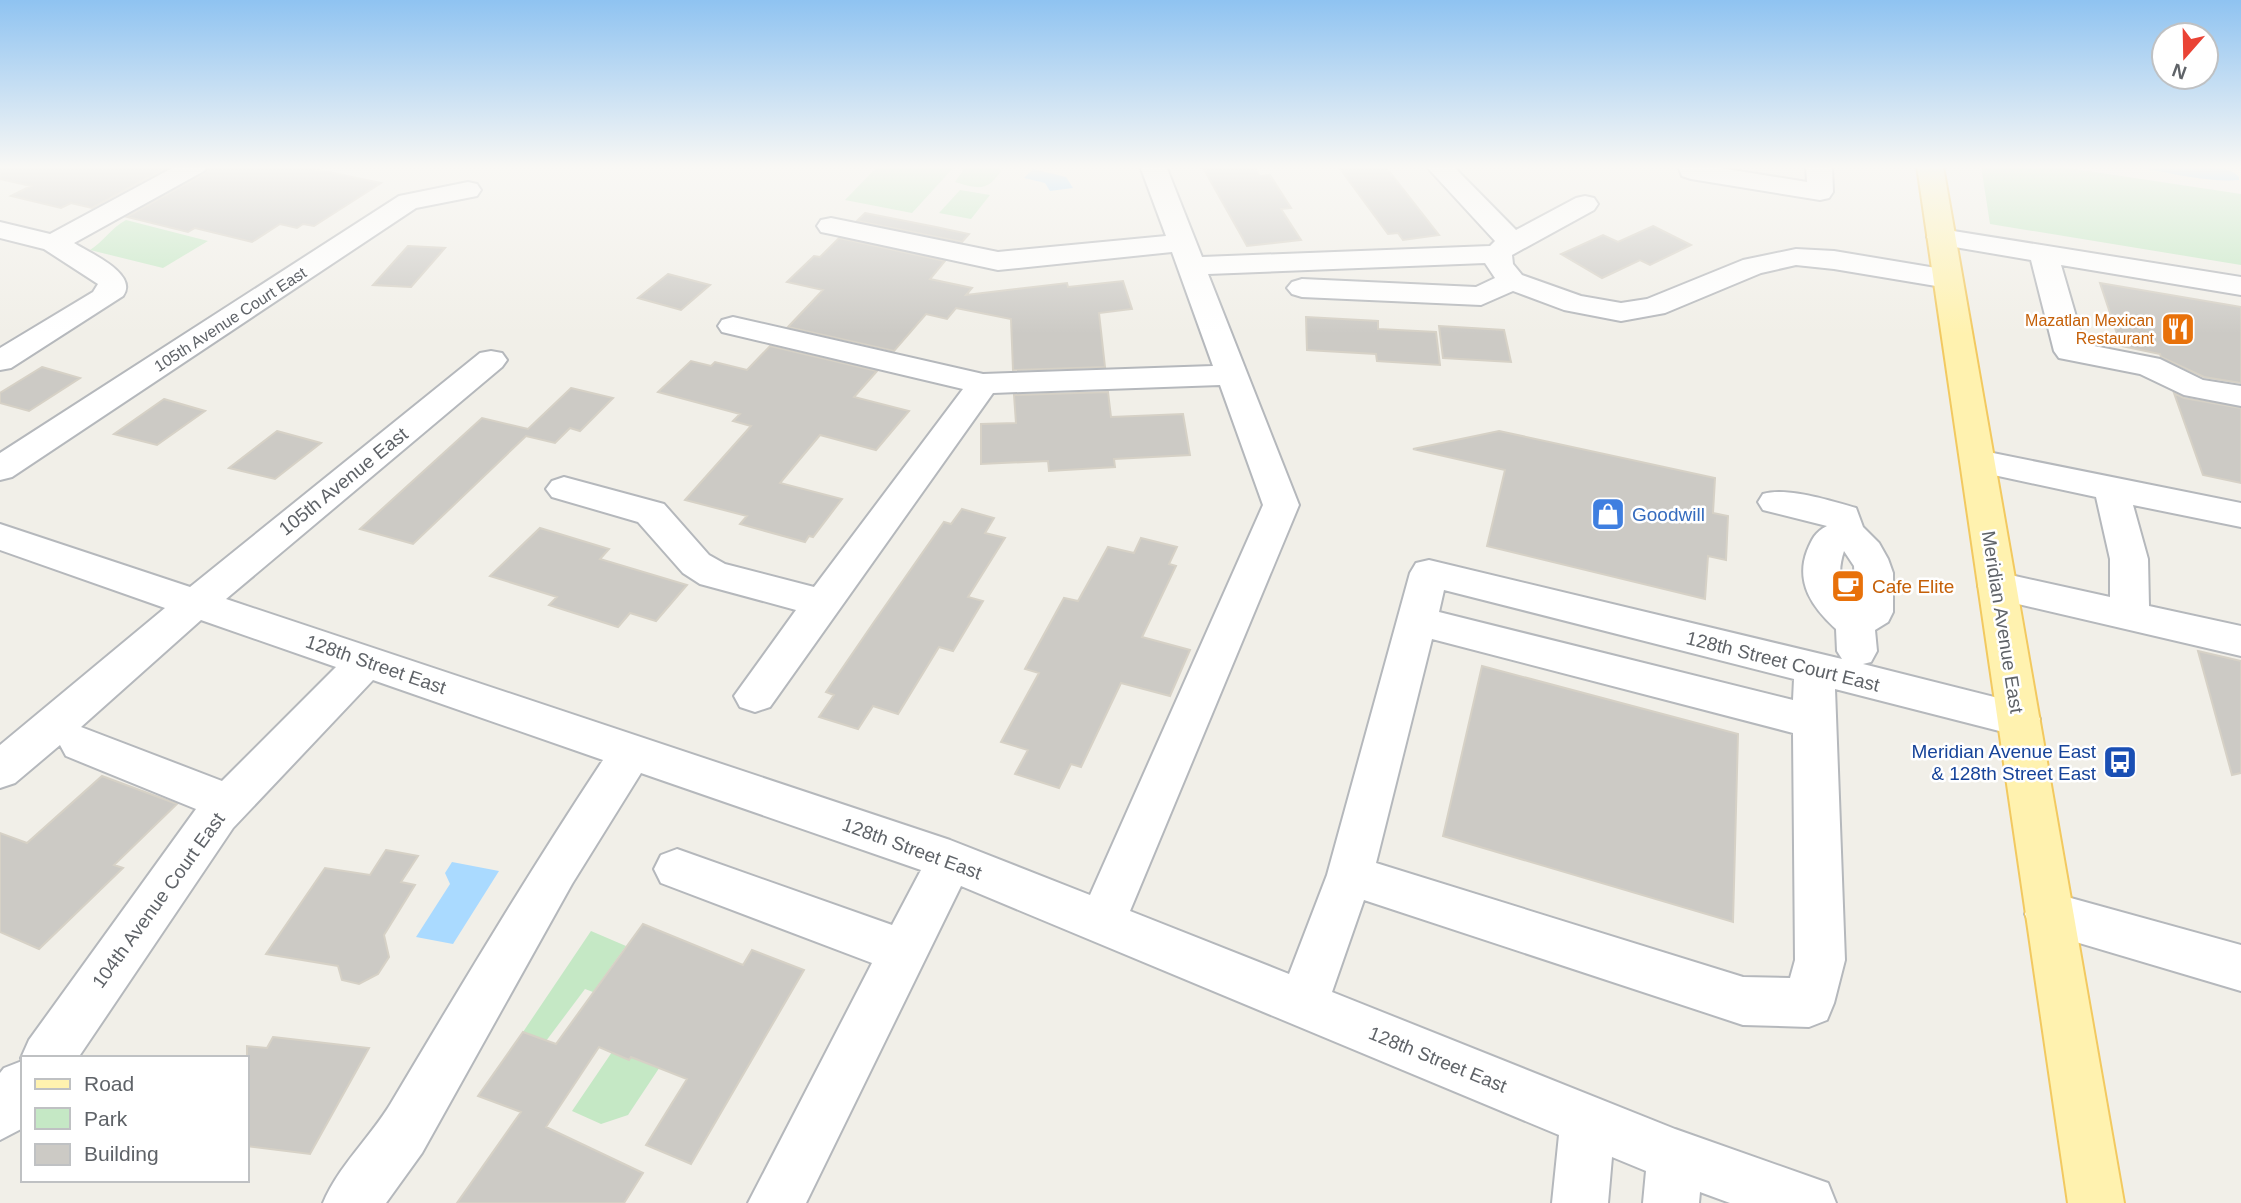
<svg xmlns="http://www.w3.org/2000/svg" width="2241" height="1203" viewBox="0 0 2241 1203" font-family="Helvetica,sans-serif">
<rect width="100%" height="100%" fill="#f1efe8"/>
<path fill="#c5e8c5" d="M878,166H955L912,213L845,200Z
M966,166H992L1002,170C987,192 979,189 955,182Z
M1981,166H2055L2241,194V265L1990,224Z
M960,190L990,195L971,219L939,213Z
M126,220L208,241L163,268L90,250C104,241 111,228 126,220Z
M591,931L626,946L593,992L585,989L546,1041L523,1032Z
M695,1014L628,1115L601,1124L572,1111L612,1052L629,1060L650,1028Z"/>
<path fill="#aadaff" d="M2130,166C2152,166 2227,159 2239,177V180C2204,183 2164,171 2130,166Z
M1033,169L1066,177L1073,188L1050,191L1045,183L1024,178Z
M452,862L499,871L453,944L416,937L450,884L445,873Z"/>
<path fill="#cccac5" stroke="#d6d1c6" stroke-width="2" d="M0,166H170L92,208L71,203L61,208L11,196L31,186L0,179Z
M211,166H300L381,183L314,226L303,224L297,228L280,224L252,242L195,228L188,232L127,217L205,173Z
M1202,166H1254L1260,176L1270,175L1291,208L1281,209L1301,240L1247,246Z
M1338,166H1385L1439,235L1403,240L1398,233L1388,234Z
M865,213L936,227L969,234L962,242L857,221Z
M1653,226L1691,245L1650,265L1640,260L1602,278L1561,254L1603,235L1618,242Z
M839,238L945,261L930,279L972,288L966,295L1067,283L1068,287L1123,281L1132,309L1099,313L1105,367L1013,370L1011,319L956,308L947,319L926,314L894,351L788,327L823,290L787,282L814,256L820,257Z
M408,246L445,248L411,287L373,285Z
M668,274L710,285L681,310L638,298Z
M2100,283L2241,307V383L2204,377L2161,357L2160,354L2121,346Z
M1306,317L1378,321V329L1436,332L1440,365L1377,361L1376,354L1307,350Z
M1439,326L1504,330L1511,362L1443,358Z
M770,346L877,371L854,397L909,411L876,450L820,435L780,483L842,499L813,537L809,536L805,542L740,524L747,516L685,500L751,426L733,421L740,414L658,392L691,361L711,366L715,362L747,370Z
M42,367L80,378L29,411L0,403V393Z
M571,388L613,398L580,431L570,428L555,443L526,436L413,544L360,529L482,418L528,429Z
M1108,392L1111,417L1183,414L1190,455L1114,459L1115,467L1049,471L1048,461L981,464V424L1016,423L1014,395Z
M2174,393L2184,398L2241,408V483L2203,475Z
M164,399L205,411L157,445L114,434Z
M277,431L321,443L275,479L229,468Z
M1499,431L1715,478L1713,513L1728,516L1726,560L1708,556L1705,599L1487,546L1505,470L1413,449Z
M962,509L994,518L985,533L1005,538L968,597L983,601L953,651L939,647L898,714L873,706L858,729L819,717L834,695L826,692L874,622L944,522L951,524Z
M540,528L609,549L600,559L687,585L656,621L630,613L618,627L549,605L557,597L490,576Z
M1141,538L1177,547L1169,564L1176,566L1142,637L1190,650L1170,696L1121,683L1081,767L1071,764L1059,788L1015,774L1028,750L1001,742L1039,673L1025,669L1064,598L1078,601L1108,547L1134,553Z
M2198,651L2241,661V773L2232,775Z
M1482,666L1738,734L1733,922L1443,836Z
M102,776L177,804L114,865L123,868L39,949L0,932V833L27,843Z
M386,850L418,856L401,882L415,885L384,935L389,957L378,974L359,984L342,980L338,966L266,954L325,868L370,875Z
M643,924L743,965L752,950L804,970L691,1164L646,1145L687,1079L631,1057L629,1060L599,1047L546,1127L643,1173L624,1203H457L521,1112L478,1096L523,1032L556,1044Z
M273,1037L369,1048L310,1154L247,1146V1046L267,1048Z"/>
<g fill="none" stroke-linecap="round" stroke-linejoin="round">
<g stroke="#b5b8bc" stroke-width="4">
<path id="minor" d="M176,166H208L204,171L74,243C90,253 139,274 123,296L11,368L0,370V348L93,292L98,284L44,249L0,238V222L50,234Z
M1140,166H1166L1202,257L1490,246L1495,241L1426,166H1453L1516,230L1576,198L1585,196L1594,198L1598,204L1594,210L1512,255L1513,264L1522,275L1581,296L1621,303L1647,299L1743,260L1796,249L1834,251L1948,270L1958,273L1962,279L1958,285L1948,288L1834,269L1796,265L1761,273L1665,313L1621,321L1564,310L1513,291L1481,305L1302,297L1292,294L1287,288L1292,282L1302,279L1476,287L1495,278L1485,263L1208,274L1299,505L1130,911L1289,974L1327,875L1410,573L1416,563L1429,560L1842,659L1837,651L1836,629C1813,608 1795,583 1807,551C1812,539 1815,532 1827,526L1763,510L1758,502L1763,494C1788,487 1831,501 1856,508L1863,527L1879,543L1888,559L1893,573V612L1888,622L1875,630L1877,651L1871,662L1863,664L2034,707L2040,719L2034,731L2019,736L1835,689L1845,960L1834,1003L1827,1020L1809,1027L1743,1025L1364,900L1332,992L1675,1129L1828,1183L1836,1203H1730L1700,1192L1699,1203H1643L1646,1171L1612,1157L1608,1203H1552L1559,1135L961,886L806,1203H748L872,963L661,883L654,869L661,855L677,849L892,925L921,870L641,773L572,884L422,1153L386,1203H323C339,1165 370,1138 391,1103C460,987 529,872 603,760L373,680L233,828L78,1058H23V1128L0,1140V1073L4,1068L22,1061L21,1058L29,1040L196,809L66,756L60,745L15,783L0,788V745L165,608L0,550V524L190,587L480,353L491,351L502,353L507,360L502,367L226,599L950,840L1090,895L1263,505L1220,385L993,393L770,707L755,712L740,707L734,696L796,610L700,584L683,573L638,522L552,497L546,489L552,481L564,477L664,504L709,555L725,564L814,587L963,389L722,332L718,326L722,320L733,317L983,374L1213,366L1172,252L998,270L831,234L821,232L817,226L821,220L831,218L998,252L1166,236ZM1844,551L1854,566L1856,602C1839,587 1837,572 1844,551ZM1444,590L1794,679L1793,700L1439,612ZM201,620L336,667L222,781L81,727ZM1432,639L1793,733L1795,960L1790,978L1743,977L1376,863Z
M1678,166H1708L1807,182L1806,166H1832L1833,192L1829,198L1820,200L1691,179L1682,176Z
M468,182L477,184L481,190L477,196L416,208L12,477L0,480V453L399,196Z
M1941,229L2241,277V295L2061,265L2084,344L2160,359L2203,380L2241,386V406L2184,395L2140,374L2059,358L2054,351L2031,260L1931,243L1927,237L1931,231Z
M1978,450L2241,503V527L2133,505L2148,559L2149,606L2241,626V656L1984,596L1978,586L1984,576L1997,572L2110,597V559L2096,497L1966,469L1961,461L1966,453Z
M2049,892L2241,945V991L2032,929L2025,914L2032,899Z"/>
</g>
<g stroke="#f2c960" stroke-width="4">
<path id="major" d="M1917,166H1943L2124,1203H2068Z"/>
</g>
<use href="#minor" fill="#fff" fill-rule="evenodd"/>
<use href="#major" fill="#fff2af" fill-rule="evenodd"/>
</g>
<linearGradient id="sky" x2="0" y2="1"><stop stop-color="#8fc3f1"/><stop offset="0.5" stop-color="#f9f8f5"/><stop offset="1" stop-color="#f9f8f5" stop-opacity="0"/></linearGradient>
<rect width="2241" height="334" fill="url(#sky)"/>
<defs>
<g id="restaurant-square" transform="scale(1.75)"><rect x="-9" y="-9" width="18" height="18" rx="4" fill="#e8710a" stroke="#fff"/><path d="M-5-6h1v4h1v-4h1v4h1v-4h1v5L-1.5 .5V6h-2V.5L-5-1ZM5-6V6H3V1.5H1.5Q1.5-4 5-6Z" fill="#fff"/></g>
<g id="shop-square" transform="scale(1.75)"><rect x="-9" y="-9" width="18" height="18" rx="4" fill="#3f7fe0" stroke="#fff"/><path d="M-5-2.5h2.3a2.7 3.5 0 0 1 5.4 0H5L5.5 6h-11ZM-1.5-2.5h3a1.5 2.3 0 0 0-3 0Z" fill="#fff"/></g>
<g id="cafe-square" transform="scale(1.75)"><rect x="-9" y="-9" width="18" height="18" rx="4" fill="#e8710a" stroke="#fff"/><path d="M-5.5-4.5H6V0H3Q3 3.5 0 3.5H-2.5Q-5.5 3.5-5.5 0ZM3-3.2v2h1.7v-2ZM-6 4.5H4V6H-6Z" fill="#fff"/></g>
<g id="bus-square" transform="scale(1.75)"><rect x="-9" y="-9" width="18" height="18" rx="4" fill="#1a4fb4" stroke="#fff"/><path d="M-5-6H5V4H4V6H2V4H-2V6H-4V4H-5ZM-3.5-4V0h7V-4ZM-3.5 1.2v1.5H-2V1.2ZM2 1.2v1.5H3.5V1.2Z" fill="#fff"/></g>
</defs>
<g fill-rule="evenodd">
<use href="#restaurant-square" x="2178" y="329"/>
<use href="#shop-square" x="1608" y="514"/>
<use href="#cafe-square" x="1848" y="586"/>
<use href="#bus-square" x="2120" y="762"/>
</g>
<g text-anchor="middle" stroke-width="5" stroke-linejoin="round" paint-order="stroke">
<g font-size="16" fill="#5f6368" stroke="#fff">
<text transform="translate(230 319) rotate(-33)" y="6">105th Avenue Court East</text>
</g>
<g font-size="16" fill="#c56008" stroke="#fff" text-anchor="end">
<text x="2154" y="326">Mazatlan Mexican<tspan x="2154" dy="18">Restaurant</tspan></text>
</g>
<g font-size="19" fill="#5f6368" stroke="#fff">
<text transform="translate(343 481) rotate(-39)" y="7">105th Avenue East</text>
<text transform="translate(2003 622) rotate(81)" y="7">Meridian Avenue East</text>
<text transform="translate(1783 661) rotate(14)" y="7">128th Street Court East</text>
<text transform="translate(376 664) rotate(19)" y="7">128th Street East</text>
<text transform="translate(912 848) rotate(20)" y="7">128th Street East</text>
<text transform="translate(158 900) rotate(-54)" y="7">104th Avenue Court East</text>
<text transform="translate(1438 1059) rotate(22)" y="7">128th Street East</text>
</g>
<g font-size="19" fill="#366cbe" stroke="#fff" text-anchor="start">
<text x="1632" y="521">Goodwill</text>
</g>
<g font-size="19" fill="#c56008" stroke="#fff" text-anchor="start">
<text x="1872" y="593">Cafe Elite</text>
</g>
<g font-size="19" fill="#164399" stroke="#fff" text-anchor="end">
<text x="2096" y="758">Meridian Avenue East<tspan x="2096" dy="22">&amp; 128th Street East</tspan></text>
</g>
</g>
<rect x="21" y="1056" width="228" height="126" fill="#ffffff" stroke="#bfc1c3" stroke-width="2"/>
<rect x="35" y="1079" width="35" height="10" fill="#fff2af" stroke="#bfc1c3" stroke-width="2"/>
<text x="84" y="1091" font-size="21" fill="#5f6368">Road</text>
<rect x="35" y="1108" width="35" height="21" fill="#c5e8c5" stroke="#bfc1c3" stroke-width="2"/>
<text x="84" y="1126" font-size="21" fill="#5f6368">Park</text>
<rect x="35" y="1144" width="35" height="21" fill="#cccac5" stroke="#bfc1c3" stroke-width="2"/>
<text x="84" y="1161" font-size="21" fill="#5f6368">Building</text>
<g transform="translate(2185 56) rotate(200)"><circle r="33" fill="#ffffff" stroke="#bfc1c3" stroke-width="2"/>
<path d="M0-5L12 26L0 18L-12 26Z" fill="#ea4335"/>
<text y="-10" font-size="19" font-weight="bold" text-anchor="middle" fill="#5f6368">N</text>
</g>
</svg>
